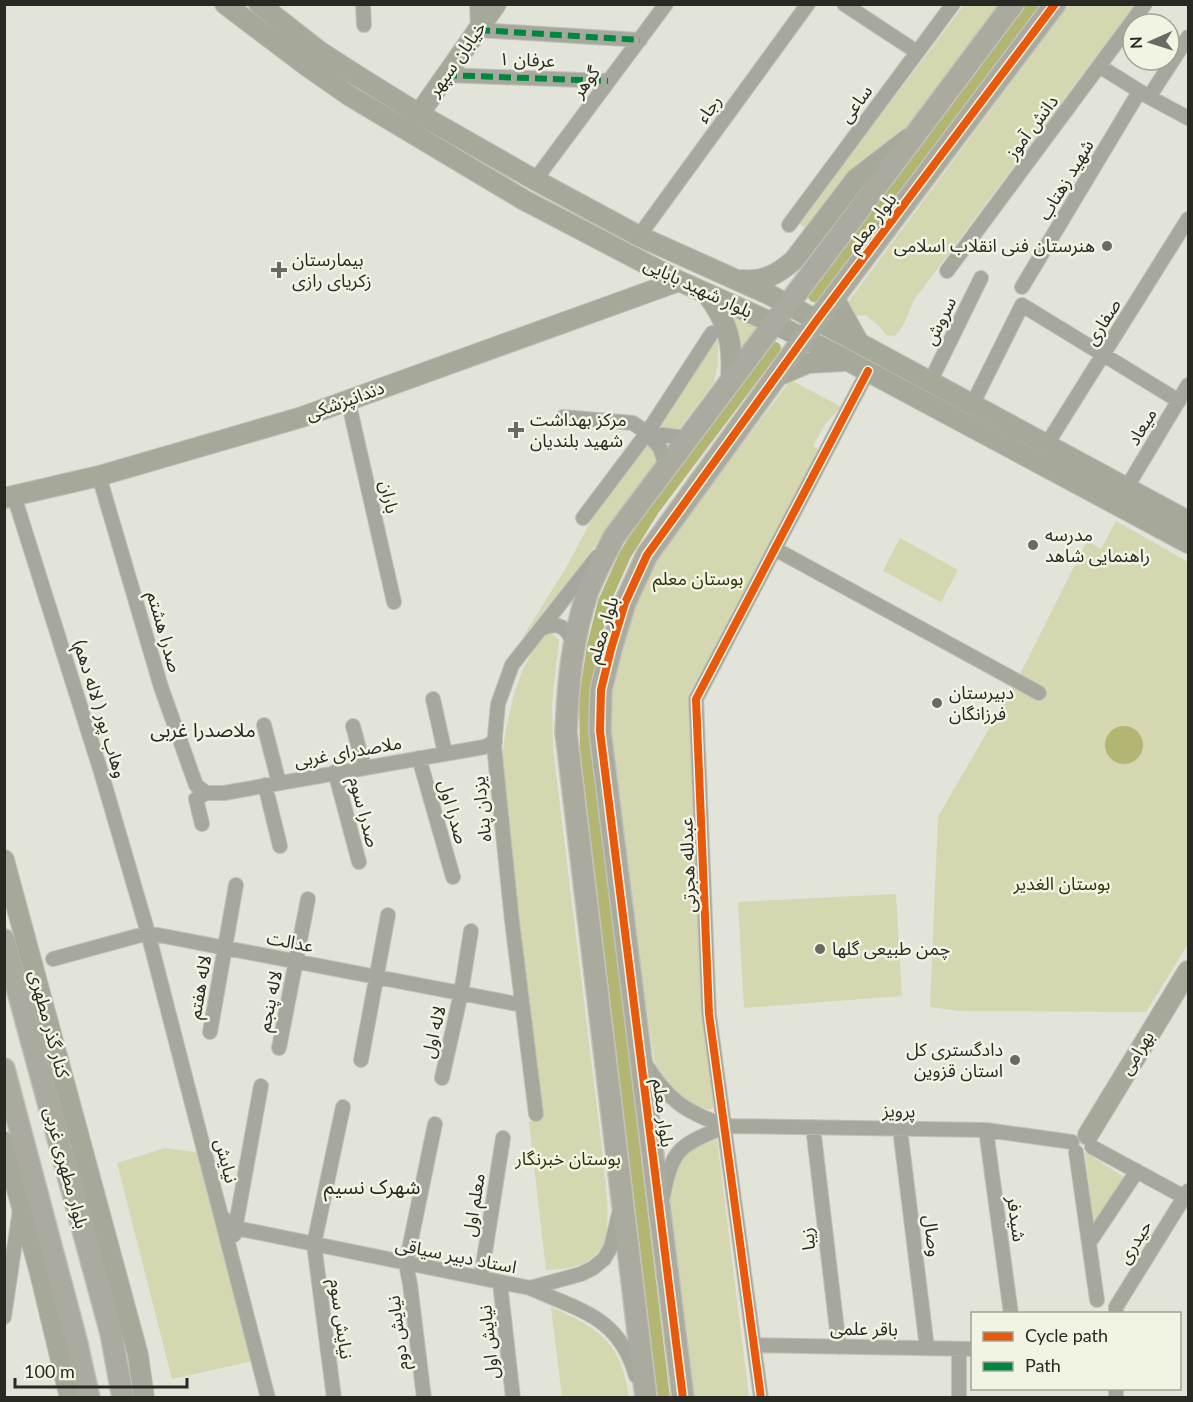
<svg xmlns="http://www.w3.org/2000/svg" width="1193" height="1402" viewBox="0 0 1193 1402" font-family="Lato,'Noto Sans Arabic',sans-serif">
<rect width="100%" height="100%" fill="#e2e3d9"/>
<path fill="#d4d7af" d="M964,5H1000L896,142L809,231L799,223Z
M1069,5H1132L1133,7L914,300L903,326L895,336L886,335L879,326L866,315L854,316L843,309Z
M729,313L760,326L738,357L736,328Z
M718,339V364L714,382L679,429L669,431L659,425Z
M791,380L841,407L826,423L813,446L819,450L691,691L704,1004L715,1105L710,1110C681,1102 669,1091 655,1064L629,894L612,735V698L617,663L633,609L660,551Z
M648,442L656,456L655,464L585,559L521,640L567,566L600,504Z
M1116,521L1188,562V944L1146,1012L960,1011L930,1007L938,817L1017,680L1087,541L1101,549Z
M900,538L958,570L941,602L883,571Z
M551,633L559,640L552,703L553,748L602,1149C604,1178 612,1212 604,1242C602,1249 593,1258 586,1262C574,1269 559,1269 546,1270L529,1122L543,1119L524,969L502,757L506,729L514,694L523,669L541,637L545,634Z
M896,894L902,996L744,1008L738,902Z
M717,1140L749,1397H694L669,1194L676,1164L692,1148Z
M165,1148L200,1153L253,1361L172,1379L117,1163Z
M1085,1152L1124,1177L1093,1223Z
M551,1307C600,1329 621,1342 629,1397H562Z"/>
<path fill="#b3b672" d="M1105 745a19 19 0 1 1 38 0a19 19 0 1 1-38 0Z"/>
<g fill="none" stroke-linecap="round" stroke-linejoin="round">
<path stroke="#b3b672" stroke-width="12" d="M814,296L1033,4
M664,1398L586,749L585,698L593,646L604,602L625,555L653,510L775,348"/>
<g stroke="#c0c1b9" stroke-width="16">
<path id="street" d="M363,4L364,25
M477,4L478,30L640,40
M844,4L917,52
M1099,66L1149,97L1188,118
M445,75L608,81
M1149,97L1188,37
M535,180L666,4
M789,225L953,4
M639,236L808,4
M947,271L1145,4
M1022,287L1139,92
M931,380L981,278
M348,400L394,602
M973,403L1022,305L1179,401
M563,417L633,423L647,433
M1047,444L1188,219
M666,466L660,448L647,433L687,438
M99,476L161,687L196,785L206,793
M1127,487L1188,385
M14,496L101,772L148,933L268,1398
M583,518L647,433L712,333
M775,549L1039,693
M541,629C558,620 569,628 573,645
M433,699L445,753
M264,725L279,783
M353,726L364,767
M419,758L453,877
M335,772L359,862
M265,785L280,846
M206,793H224L484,747L495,742
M202,824L196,799L206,793
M53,959L148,933L522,1005
M210,1032L236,885
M279,1048L308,899
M361,1060L388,915
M644,1062C667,1099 684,1112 726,1126L986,1130L1072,1142
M442,1078L461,993L471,931
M536,1114L512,921L494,746L498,704L512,665L597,557
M813,1127L839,1347
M900,1129L927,1348
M986,1130L1011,1314
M1092,1147L1188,1199
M1076,1152L1097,1300
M663,1196C672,1146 682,1145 726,1126
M222,1217L236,1228L530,1288L581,1274L593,1268L604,1259L611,1247L619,1214
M234,1235L261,1086
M1089,1243L1137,1171
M481,1278L503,1138
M500,1283L513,1398
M530,1288C580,1311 619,1316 636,1376
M1116,1314V1307L1188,1191
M4,1317L20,1209
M755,1345L972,1349
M334,1398L314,1244L343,1107
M424,1398L410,1284L406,1264L435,1124
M761,1398L709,1014L696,699L868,371
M959,1398V1349
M1116,1398V1388"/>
</g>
<g stroke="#c0c1b9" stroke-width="22">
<path id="secondary" d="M225,4L307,66L350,96L524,200L679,281L773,323L841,357L1188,543
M259,4L319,51L356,75L419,114L535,180L639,236L770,295L1188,521
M419,114L496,4
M742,280C764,282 778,274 794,260L856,179L908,139
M707,294C729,324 733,343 731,380
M834,298L859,343
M777,376L808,363L844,361
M4,498L99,476L302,417L679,281
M4,860L138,1355L144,1398
M1088,1135L1188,971
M4,1142L40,1273L70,1398"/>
</g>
<g stroke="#c0c1b9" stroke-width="24">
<path id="primary" d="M4,940L111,1333L123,1398
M4,1069L76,1340L89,1398
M646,1398L566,732C568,684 572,638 588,591C595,573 605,555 614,537L1013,4
M683,1398L600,731L601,690L611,649L625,603L647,555L817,320L1055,4"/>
</g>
<use href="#street" stroke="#a7a89d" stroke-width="14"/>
<use href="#secondary" stroke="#a6a89a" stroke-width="20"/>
<use href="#primary" stroke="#aaab9e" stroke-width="21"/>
<path stroke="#00873e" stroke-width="6" stroke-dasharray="12 6" stroke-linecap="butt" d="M478,30L640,40
M445,75L608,81"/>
<g stroke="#f2f4e3" stroke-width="11">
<path id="cycleway" d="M683,1398L600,731L601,690L611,649L625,603L647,555L817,320L1055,4
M761,1398L709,1014L696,699L868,371"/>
</g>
<use href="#cycleway" stroke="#e8590c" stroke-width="8"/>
</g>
<g fill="#696a62" stroke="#f2f4e3" stroke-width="2">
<circle cx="1107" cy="246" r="6"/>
<path d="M276 261h6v6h6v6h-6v6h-6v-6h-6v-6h6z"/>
<path d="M513 421h6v6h6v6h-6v6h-6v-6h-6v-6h6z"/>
<circle cx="1033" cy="545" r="6"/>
<circle cx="937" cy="703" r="6"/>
<circle cx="820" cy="949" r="6"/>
<circle cx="1015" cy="1060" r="6"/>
</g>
<g text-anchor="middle" stroke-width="5" stroke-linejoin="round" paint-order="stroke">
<g font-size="18" fill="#282922" stroke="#f2f4e3">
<text transform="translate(457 59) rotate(-55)" y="6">خیابان سپهر</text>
<text transform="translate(527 60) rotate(2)" y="6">عرفان ۱</text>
<text transform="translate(586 82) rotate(-53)" y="6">گوهر</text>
<text transform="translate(856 104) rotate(-53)" y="6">ساعی</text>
<text transform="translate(709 109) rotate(-54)" y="6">رجاء</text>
<text transform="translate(1032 127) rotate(-53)" y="6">دانش آموز</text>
<text transform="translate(1066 180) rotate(-59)" y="6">شهید زهتاب</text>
<text transform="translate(872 223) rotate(-53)" y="6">بلوار معلم</text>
<text transform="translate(698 288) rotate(25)" y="6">بلوار شهید بابایی</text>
<text transform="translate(940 321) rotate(-64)" y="6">سروش</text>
<text transform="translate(1103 322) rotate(-58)" y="6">صفاری</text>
<text transform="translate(345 401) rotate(-20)" y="6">دندانپزشکی</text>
<text transform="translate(1142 427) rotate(-59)" y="6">میعاد</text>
<text transform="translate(389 497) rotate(77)" y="6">باران</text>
<text transform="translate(603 630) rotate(-73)" y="6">بلوار معلم</text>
<text transform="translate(164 632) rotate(74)" y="6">صدرا هشتم</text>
<text transform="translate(100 709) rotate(73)" y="6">وهاب پور ( لاله دهم)</text>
<text transform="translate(348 752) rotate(-10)" y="6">ملاصدرای غربی</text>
<text transform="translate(482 809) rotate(-96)" y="6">یزدان پناه</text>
<text transform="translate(364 812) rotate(75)" y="6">صدرا سوم</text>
<text transform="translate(453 812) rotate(74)" y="6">صدرا اول</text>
<text transform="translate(688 865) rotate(-92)" y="6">عبدلله هجرتی</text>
<text transform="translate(290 942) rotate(11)" y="6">عدالت</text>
<text transform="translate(200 987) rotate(-80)" y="6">لاله هفتم</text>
<text transform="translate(270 1001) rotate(-78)" y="6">لاله پنجم</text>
<text transform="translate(49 1024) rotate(75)" y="6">کنار گذر مطهری</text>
<text transform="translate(434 1032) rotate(-77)" y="6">لاله اول</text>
<text transform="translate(1137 1053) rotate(-58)" y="6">بهرامی</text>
<text transform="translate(899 1111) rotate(1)" y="6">پرویز</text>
<text transform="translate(663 1113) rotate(83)" y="6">بلوار معلم</text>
<text transform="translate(226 1161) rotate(75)" y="6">نيايش</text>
<text transform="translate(66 1168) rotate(75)" y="6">بلوار مطهری غربی</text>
<text transform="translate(474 1205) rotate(-81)" y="6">معلم اول</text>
<text transform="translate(1016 1219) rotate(82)" y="6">شیدفر</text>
<text transform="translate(932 1236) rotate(83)" y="6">وصال</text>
<text transform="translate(808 1239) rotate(-97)" y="6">زیبا</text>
<text transform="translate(1135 1242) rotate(-58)" y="6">حیدری</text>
<text transform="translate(456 1256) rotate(11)" y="6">استاد دبیر سیاقی</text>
<text transform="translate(341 1319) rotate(82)" y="6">نیایش سوم</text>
<text transform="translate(864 1329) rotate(1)" y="6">باقر علمی</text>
<text transform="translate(398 1333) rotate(-97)" y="6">نیایش دوم</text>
<text transform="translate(489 1342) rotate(-96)" y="6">نیایش اول</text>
</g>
<g font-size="18" fill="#282922" stroke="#f2f4e3" text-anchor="start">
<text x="1095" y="252" text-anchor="end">هنرستان فنی انقلاب اسلامی</text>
<text x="292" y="266">بیمارستان<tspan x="292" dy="21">زکریای رازی</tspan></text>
<text x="530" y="426">مرکز بهداشت<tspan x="530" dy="21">شهید بلندیان</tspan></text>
<text x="1045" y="541">مدرسه<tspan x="1045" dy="21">راهنمایی شاهد</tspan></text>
<text x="949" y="699">دبیرستان<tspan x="949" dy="21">فرزانگان</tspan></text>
<text x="832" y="955">چمن طبیعی گلها</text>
<text x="1003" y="1056" text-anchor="end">دادگستری کل<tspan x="1003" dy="21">استان قزوین</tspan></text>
</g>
<g font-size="18" fill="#313209" stroke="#f2f4e3">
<text x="698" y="585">بوستان معلم</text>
<text x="1062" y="890">بوستان الغدیر</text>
<text x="568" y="1165">بوستان خبرنگار</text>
</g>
<g font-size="20" fill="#282922" stroke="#f2f4e3">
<text x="203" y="737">ملاصدرا غربی</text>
<text x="372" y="1194">شهرک نسیم</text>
</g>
</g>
<rect width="1193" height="1402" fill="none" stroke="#282922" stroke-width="12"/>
<rect x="971" y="1312" width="210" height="78" fill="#f2f4e3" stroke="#a1a396" stroke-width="1.5"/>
<rect x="983" y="1332" width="30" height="9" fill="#e8590c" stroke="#a1a396" stroke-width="1.5"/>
<text x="1025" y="1342" font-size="18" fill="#282922">Cycle path</text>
<rect x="983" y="1362" width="30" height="9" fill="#00873e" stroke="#a1a396" stroke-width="1.5"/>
<text x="1025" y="1372" font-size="18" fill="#282922">Path</text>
<g transform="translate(1151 42) rotate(267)"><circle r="28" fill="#f2f4e3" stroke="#a1a396" stroke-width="1.5"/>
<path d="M0-4.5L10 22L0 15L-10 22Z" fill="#696a62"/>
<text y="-9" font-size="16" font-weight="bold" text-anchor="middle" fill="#282922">N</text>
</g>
<path d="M15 1378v9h172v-9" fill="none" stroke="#282922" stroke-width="3"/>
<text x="24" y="1378" font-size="18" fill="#282922" stroke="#f2f4e3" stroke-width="4.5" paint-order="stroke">100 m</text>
</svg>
